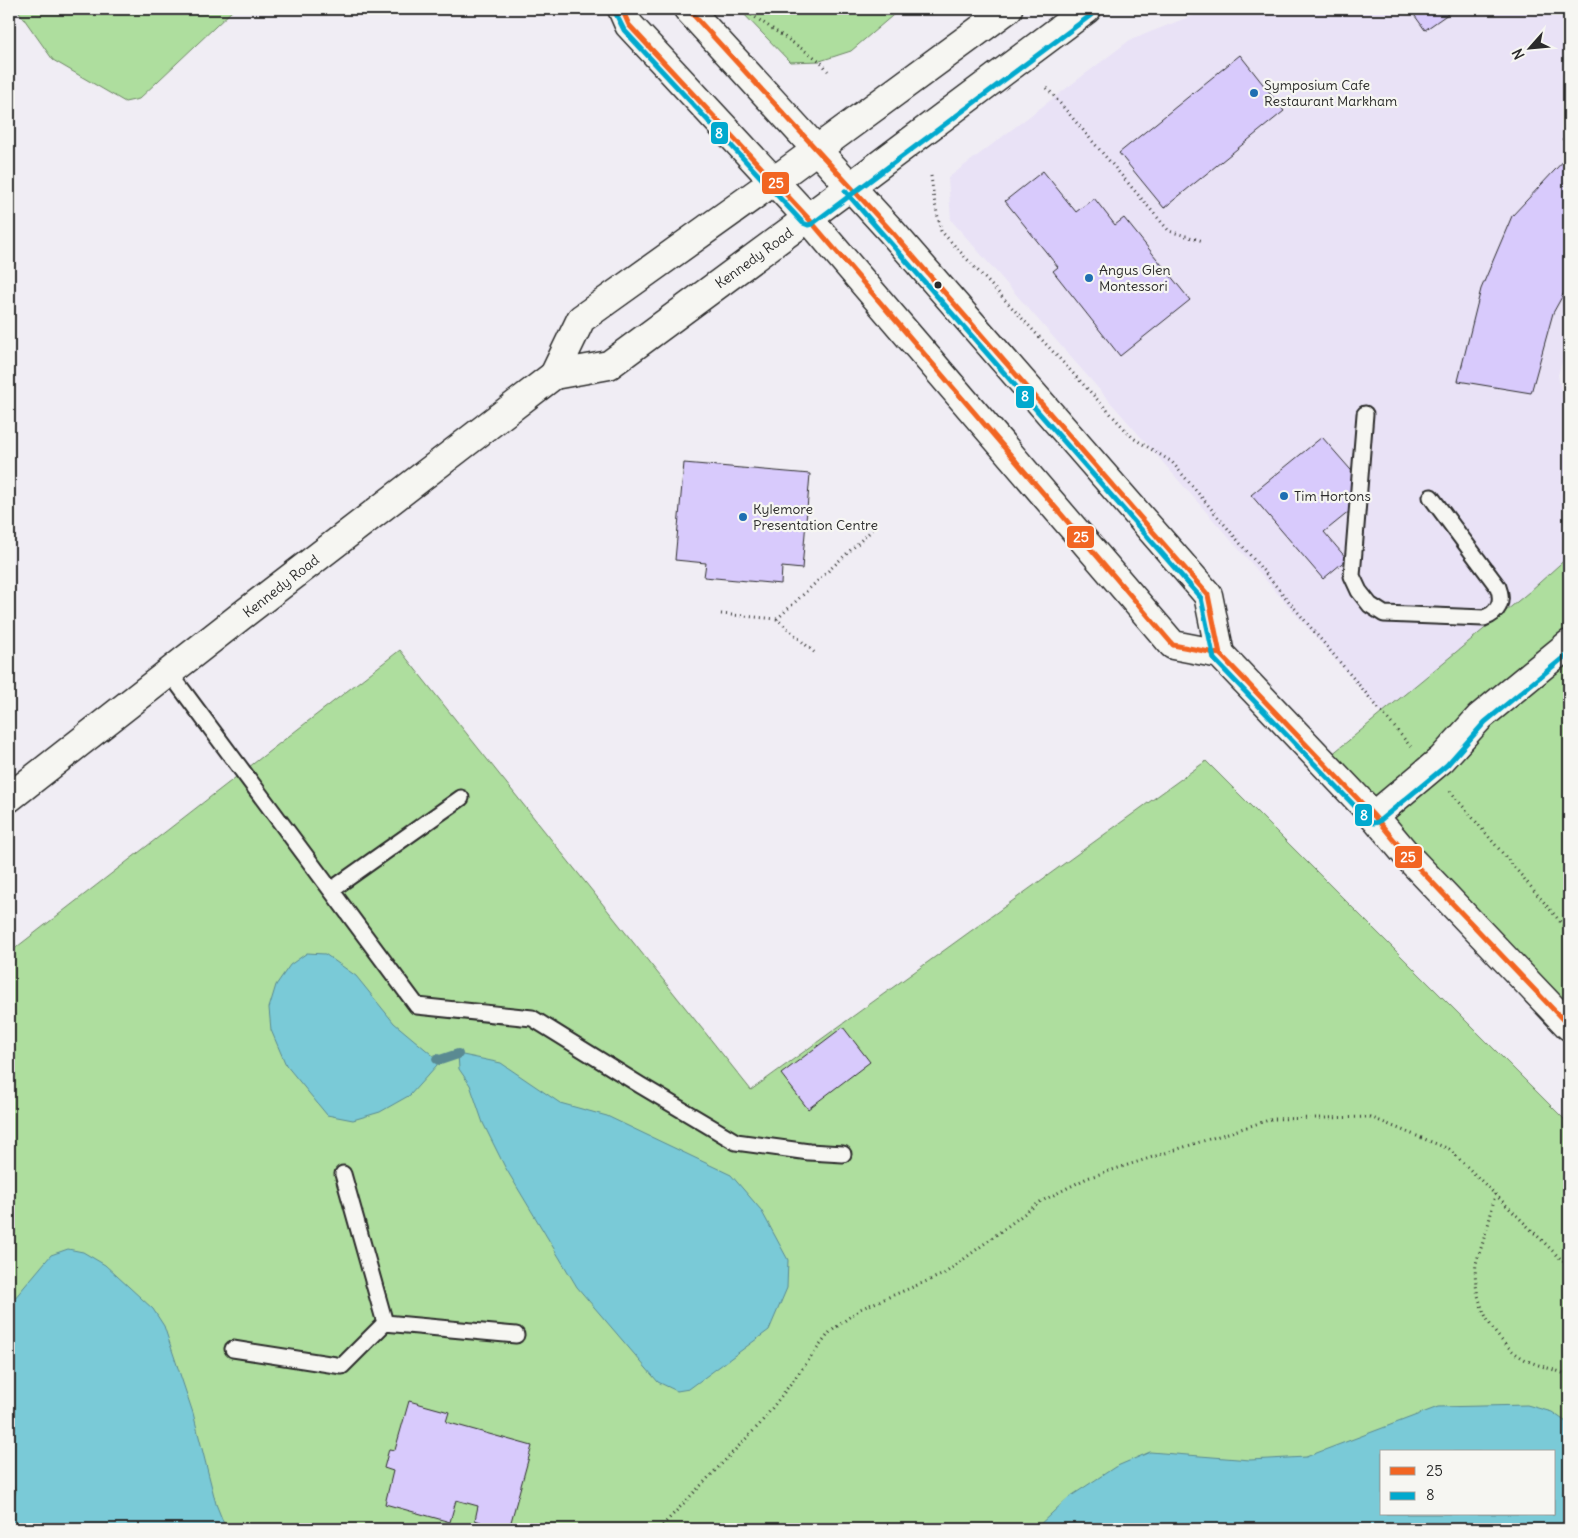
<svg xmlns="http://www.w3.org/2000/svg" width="1578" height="1538" viewBox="0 0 1578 1538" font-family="Delius,sans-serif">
<rect width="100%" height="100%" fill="#f0edf4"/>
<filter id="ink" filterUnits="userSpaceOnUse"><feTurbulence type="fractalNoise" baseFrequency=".02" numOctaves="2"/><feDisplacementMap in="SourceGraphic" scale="10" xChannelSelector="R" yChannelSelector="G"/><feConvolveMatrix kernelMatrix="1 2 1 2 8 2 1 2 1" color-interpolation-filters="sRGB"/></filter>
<g filter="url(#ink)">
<path fill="#e9e2f6" d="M1209,9H1569V341L1558,375L1569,428V602L1383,714L951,220L948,178L1130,40Z"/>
<path fill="#aede9e" stroke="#6c8464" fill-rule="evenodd" d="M17,9H234L139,99L125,102L53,60Z
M739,9H898L892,16L851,51L820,61L790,62Z
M1569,556V1038L1314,769L1529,592Z
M400,650L751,1090L1206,761L1569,1124V1529H9V953ZM1382,1452H1554V1514H1382Z"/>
<path fill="#7acad7" stroke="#5a8a92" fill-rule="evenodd" d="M307,953L325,954L356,976L394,1023L437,1059V1065L410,1095L380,1112L353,1120L327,1115L286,1065L271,1030L269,1008L276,985L290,965Z
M458,1054L501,1063L560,1103L607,1116L731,1175L761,1210L788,1260L787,1288L769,1330L689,1389L677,1391L658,1382L577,1287L505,1167L483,1123L470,1085L459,1069Z
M68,1249L83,1252L105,1265L153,1309L164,1326L193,1413L216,1504L226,1529H9V1515L16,1491L9,1477V1440L11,1436L9,1419V1305L51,1255Z
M1527,1405L1552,1412L1569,1424V1529H1035L1068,1498L1115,1467L1150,1452L1250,1460L1306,1457L1438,1407ZM1382,1452H1554V1514H1382Z"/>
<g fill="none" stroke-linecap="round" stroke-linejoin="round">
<path stroke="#5a8a92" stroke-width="10" d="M437,1059L440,1060L458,1054"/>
</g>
<path fill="#d8cafc" stroke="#2b2b2b" d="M1410,9H1455L1425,30Z
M1240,55L1284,111L1164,208L1119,153Z
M1569,134V147L1562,139Z
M1569,155V284L1553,313L1531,393L1458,381L1481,289L1512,216Z
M1043,171L1076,212L1094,198L1115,225L1124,218L1190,300L1120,356L1053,271L1058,267L1005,201Z
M1322,437L1357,477L1350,511L1324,532L1347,559L1323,579L1251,495Z
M684,463L810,474L802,569L782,567L781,584L704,577L706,563L675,560Z
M843,1027L870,1062L808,1109L781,1074Z
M409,1401L449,1412L446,1422L532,1446L509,1529H479L481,1522L475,1520L478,1506L456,1500L450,1522L385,1504L393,1471L384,1468L389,1449L395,1450Z"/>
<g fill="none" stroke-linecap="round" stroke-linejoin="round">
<g stroke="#2b2b2b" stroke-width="19">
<path id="service" d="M1365,414L1352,576L1359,591L1370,605L1384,614L1484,618C1498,613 1504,602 1498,587L1431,497
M169,672L417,1006L532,1018L640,1085L736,1142L809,1152L843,1154
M331,890L461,798
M343,1174L385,1323
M233,1349L342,1366L385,1323L516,1335"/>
</g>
<g stroke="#2b2b2b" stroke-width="31">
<path id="tertiary" d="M1374,816L1442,759L1480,717L1569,644"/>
</g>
<g stroke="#2b2b2b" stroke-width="31">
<path id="secondary" d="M9,798L241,616L554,375"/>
</g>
<g stroke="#2b2b2b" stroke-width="31">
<path id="primary" d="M622,9L629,25L808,218L1173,645L1220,654
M688,9L891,231L1208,595L1220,654L1374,816L1411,860L1569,1026
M554,375L609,365L851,186L1087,9
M554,375L581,319L774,181L1008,9"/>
</g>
<path stroke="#2b2b2b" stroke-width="3" stroke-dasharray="1 4" stroke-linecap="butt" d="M743,9L820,61L828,71
M1047,88L1169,231L1203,241
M931,176L934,199L941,231L1133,438L1172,462L1411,747
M721,614L777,619L815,653
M777,619L872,530
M1450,791L1569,932
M1495,1194C1492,1209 1489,1224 1484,1238C1482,1247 1478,1255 1476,1264C1471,1300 1494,1343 1526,1360C1540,1367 1556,1369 1569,1376
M659,1529L760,1424L830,1332L860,1309L944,1274L1040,1202L1087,1178L1272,1119L1370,1117L1449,1149L1569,1267"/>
<use href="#service" stroke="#f6f6f2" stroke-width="15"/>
<use href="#tertiary" stroke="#f6f6f2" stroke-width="28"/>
<use href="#secondary" stroke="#f6f6f2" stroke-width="28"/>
<use href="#primary" stroke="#f6f6f2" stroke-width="28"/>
<g stroke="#f6f6f2" stroke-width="9">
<path id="bus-1" d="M622,9L629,25L808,218L1173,645L1220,654L1374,816L1411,860L1569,1026
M688,9L891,231L1208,595L1220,654L1247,682"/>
</g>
<g stroke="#f6f6f2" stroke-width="9">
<path id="bus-2" d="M615,12L624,30L803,223L808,225L812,224L1091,15
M845,191L1201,598L1214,659L1370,822L1374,823L1378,822L1447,765L1485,722L1569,653"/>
</g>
<use href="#bus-1" stroke="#f26522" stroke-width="5"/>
<use href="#bus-2" stroke="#00a9ce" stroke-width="5"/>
</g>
</g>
<g fill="#1f6fb2" stroke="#f6f6f2" stroke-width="2">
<circle cx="1254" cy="93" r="5"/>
<circle cx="1089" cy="278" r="5"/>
<circle cx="1284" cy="496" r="5"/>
<circle cx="743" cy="517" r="5"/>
</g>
<circle fill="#2b2b2b" stroke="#f6f6f2" stroke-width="2" cx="938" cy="285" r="4.5"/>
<g text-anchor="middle" stroke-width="4.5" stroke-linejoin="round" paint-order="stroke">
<g font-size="14" fill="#2b2b2b" stroke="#f6f6f2" text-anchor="start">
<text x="1264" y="90">Symposium Cafe<tspan x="1264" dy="16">Restaurant Markham</tspan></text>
<text x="1099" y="275">Angus Glen<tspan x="1099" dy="16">Montessori</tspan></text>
<text x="1294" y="501">Tim Hortons</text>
<text x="753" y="514">Kylemore<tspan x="753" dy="16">Presentation Centre</tspan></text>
</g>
<g font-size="14" fill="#2b2b2b" stroke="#f6f6f2">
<text transform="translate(754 258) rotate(-36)" y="5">Kennedy Road</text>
<text transform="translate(281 586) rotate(-38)" y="5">Kennedy Road</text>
</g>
</g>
<g stroke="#f6f6f2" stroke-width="2">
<rect x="710" y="121" width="19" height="24" rx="5" fill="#00a9ce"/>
<rect x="761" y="171" width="29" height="24" rx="5" fill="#f26522"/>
<rect x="1015" y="385" width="20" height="24" rx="5" fill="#00a9ce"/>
<rect x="1066" y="525" width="29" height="24" rx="5" fill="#f26522"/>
<rect x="1354" y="803" width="19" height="24" rx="5" fill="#00a9ce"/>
<rect x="1394" y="845" width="29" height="24" rx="5" fill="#f26522"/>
</g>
<g font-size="14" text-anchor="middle" font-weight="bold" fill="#fff">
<text x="719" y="138">8</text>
<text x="776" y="188">25</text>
<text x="1025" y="401">8</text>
<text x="1081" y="542">25</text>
<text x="1364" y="820">8</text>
<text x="1408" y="862">25</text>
</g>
<rect width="1578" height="1538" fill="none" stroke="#f6f6f2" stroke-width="30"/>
<rect x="15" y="15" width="1548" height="1508" fill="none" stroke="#2b2b2b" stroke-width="2" filter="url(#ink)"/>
<rect x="1380" y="1450" width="175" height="65" fill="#f6f6f2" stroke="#a5a5a2"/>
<rect x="1390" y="1467" width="25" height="8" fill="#f26522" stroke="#a5a5a2"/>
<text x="1426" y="1476" font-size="15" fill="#2b2b2b">25</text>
<rect x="1390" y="1492" width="25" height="8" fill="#00a9ce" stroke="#a5a5a2"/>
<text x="1426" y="1500" font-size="15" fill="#2b2b2b">8</text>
<g transform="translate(1530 48) rotate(243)" stroke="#f6f6f2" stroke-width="4" paint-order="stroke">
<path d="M0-4L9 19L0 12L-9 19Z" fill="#2b2b2b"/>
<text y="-8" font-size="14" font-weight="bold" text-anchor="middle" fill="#2b2b2b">N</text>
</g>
</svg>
